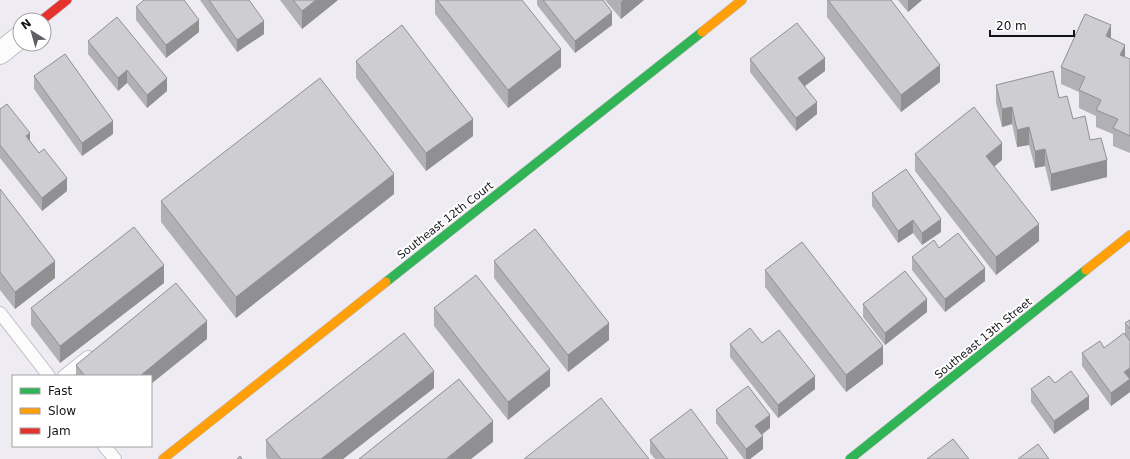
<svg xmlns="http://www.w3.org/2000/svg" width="1130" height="459" viewBox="0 0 1130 459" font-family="'DejaVu Sans',sans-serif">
<rect width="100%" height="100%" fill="#eeecf2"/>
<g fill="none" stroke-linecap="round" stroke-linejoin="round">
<g stroke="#c0bfc4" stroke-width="14">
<path id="lane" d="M0,313L49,376
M64,376L88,357
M104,446L115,459"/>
</g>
<g stroke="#c0bfc4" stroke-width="24">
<path id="street" d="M0,53L20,37"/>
</g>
<g stroke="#c0bfc4" stroke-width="10">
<path id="fast" d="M386,282L702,32
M850,459L1086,270"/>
</g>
<g stroke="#c0bfc4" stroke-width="10">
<path id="slow" d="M702,32L742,0
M1086,270L1130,235
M163,459L386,282"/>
</g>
<g stroke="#c0bfc4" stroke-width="10">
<path id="jam" d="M42,20L67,0"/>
</g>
<use href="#lane" stroke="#fcfcfd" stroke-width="12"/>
<use href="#street" stroke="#fcfcfd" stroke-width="22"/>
<use href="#fast" stroke="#30b455" stroke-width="9"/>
<use href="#slow" stroke="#ff9f0a" stroke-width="9"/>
<use href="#jam" stroke="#e5322d" stroke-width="9"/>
</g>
<path fill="#b1b0b5" d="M200,0H249L264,34L237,52Z
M280,0H338L302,29Z
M435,0H522L561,67L508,108L435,14Z
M537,0H603L612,25L575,53L537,5Z
M605,0H644L621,19Z
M827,0H891L940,82L901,112L827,17Z
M898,0H922L908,12Z
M136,7L199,32L166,58L136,20Z
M1111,38L1125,57L1130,59V153L1113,146V134L1096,127V116L1079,108V92L1061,84V67Z
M88,41L167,91L147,108L127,83L118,91L88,54Z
M750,59L825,71L805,86L817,114L796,131L750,72Z
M356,61L473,136L426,171L356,78Z
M34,76L113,134L82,156L34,89Z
M996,85L1059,98L1073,119L1090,140L1107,177L1051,191L1045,166L1035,168L1029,145L1017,147L1012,124L1002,127L996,103Z
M0,109L30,141L67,191L42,211L0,158Z
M915,154L1002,160L994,167L1039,241L996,275L915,171Z
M0,189L55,278L15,309L0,290Z
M872,193L941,232L922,245L913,233L898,243L872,206Z
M394,194L236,318L161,222V201Z
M939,248L985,281L945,312L912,270V257Z
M494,261L609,340L568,372L494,278Z
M765,270L883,364L846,392L765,287Z
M164,283L60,363L31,325V308Z
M863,304L927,312L885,345L863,317Z
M434,308L550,386L508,420L434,326Z
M1130,320V392L1111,406L1082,366V353L1104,348L1125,335V323Z
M207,339L151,376H76V365Z
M730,344L815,389L778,418L730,357Z
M1055,383L1089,409L1054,434L1031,402V389Z
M434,388L343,459H267L266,457V440Z
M716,410L770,428L762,435L763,449L750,459H744L716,423Z
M650,440L728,459H655L650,453Z"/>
<path fill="#909093" d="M316,0H338L302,29V11Z
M623,0H644L621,19V2Z
M908,0H922L908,12Z
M612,12V25L575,53V41Z
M199,20V32L166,58V45Z
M264,21V34L237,52V40Z
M1111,25V42L1106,36Z
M1125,45V62L1120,55Z
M561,49V67L508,108V90Z
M825,58V71L798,91V78Z
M940,65V82L901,112V95Z
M127,70V83L118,91V78Z
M167,78V91L147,108V95Z
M817,102V114L796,131V118Z
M1012,107V124L1002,127V109Z
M473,119V136L426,171V153Z
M113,121V134L82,156V143Z
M1029,127V145L1017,147V130Z
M30,133V146L26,136Z
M1002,143V160L986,173V156Z
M1045,149V166L1035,168V151Z
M1107,160V177L1051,191V174Z
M394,174V194L236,318V297Z
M67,178V191L42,211V198Z
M941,219V232L922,245V233Z
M913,220V233L898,243V231Z
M1039,224V241L996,275V257Z
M55,261V278L15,309V292Z
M164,265V283L60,363V346Z
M985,268V281L945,312V299Z
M927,299V312L885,345V333Z
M207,321V339L151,384V376H140Z
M609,323V340L568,372V355Z
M883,346V364L846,392V375Z
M1130,368V392L1111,406V393L1124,372Z
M550,369V386L508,420V402Z
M434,371V388L343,459H321Z
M815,376V389L778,418V405Z
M1089,396V409L1054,434V421Z
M770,415V428L755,439V426Z
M493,421V442L471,459H446Z
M763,436V449L750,459H746V449Z"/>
<path fill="#cecdd2" stroke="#909093" d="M144,0H184L199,20L166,45L136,7Z
M209,0H249L264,21L237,40Z
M293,0H316L302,11Z
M437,0H522L561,49L508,90Z
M543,0H603L612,12L575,41Z
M828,0H891L940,65L901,95Z
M1085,14L1111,25L1106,36L1125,45L1120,55L1130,59V136L1113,128L1118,119L1096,110L1101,100L1079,90L1085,77L1061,67Z
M117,17L167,78L147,95L127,70L118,78L88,41Z
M797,23L825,58L798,78L817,102L796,118L750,59Z
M402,25L473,119L426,153L356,61Z
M65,54L113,121L82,143L34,76Z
M1053,71L1059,98L1067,96L1073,119L1085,116L1090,140L1101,138L1107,160L1051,174L1045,149L1035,151L1029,127L1017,130L1012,107L1002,109L996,85Z
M320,78L394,174L236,297L161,201Z
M7,104L30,133L26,136L39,153L44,149L67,178L42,198L0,145V109Z
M974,107L1002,143L986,156L1039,224L996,257L915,154Z
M906,169L941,219L922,233L913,220L898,231L872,193Z
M0,189L55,261L15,292L0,272Z
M134,227L164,265L60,346L31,308Z
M535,229L609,323L568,355L494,261Z
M958,233L985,268L945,299L912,257L934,240L939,248Z
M802,242L883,346L846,375L765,270Z
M905,271L927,299L885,333L863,304Z
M476,275L550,369L508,402L434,308Z
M176,283L207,321L140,376H85L76,365Z
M1130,320V329L1125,323Z
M750,328L762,343L779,330L815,376L778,405L730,344Z
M404,333L434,371L321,459H281L266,440Z
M1124,333L1130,341V368L1124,372L1130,379L1111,393L1082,353L1100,341L1104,348Z
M1071,371L1089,396L1054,421L1031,389L1049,376L1055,383Z
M459,379L493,421L446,459H359Z
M748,386L770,415L755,426L763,436L746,449L716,410Z
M601,398L649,459H524Z
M691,409L728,459H665L650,440Z
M953,439L969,459H927Z
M1038,444L1049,459H1018Z
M240,456L242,459H237Z"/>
<g text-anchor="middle" stroke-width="4" stroke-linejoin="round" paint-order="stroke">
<g font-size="11" fill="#141316" stroke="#fff">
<text transform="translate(445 220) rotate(-38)" y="4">Southeast 12th Court</text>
<text transform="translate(983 338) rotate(-39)" y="4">Southeast 13th Street</text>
</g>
</g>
<rect x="12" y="375" width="140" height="72" fill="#ffffff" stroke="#a1a1a2"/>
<rect x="20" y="388" width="20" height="6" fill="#30b455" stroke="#a1a1a2"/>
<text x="48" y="395" font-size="12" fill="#141316">Fast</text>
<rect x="20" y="408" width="20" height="6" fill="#ff9f0a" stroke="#a1a1a2"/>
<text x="48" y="415" font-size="12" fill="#141316">Slow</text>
<rect x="20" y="428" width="20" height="6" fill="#e5322d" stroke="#a1a1a2"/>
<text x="48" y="435" font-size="12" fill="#141316">Jam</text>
<g transform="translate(32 32) rotate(323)"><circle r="19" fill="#ffffff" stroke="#a1a1a2"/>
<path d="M0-3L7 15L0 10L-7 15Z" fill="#605f63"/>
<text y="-6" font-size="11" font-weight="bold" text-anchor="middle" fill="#141316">N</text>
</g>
<path d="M990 30v6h84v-6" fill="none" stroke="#141316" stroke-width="2"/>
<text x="996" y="30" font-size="12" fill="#141316" stroke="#ffffff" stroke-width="3" paint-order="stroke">20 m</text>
</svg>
